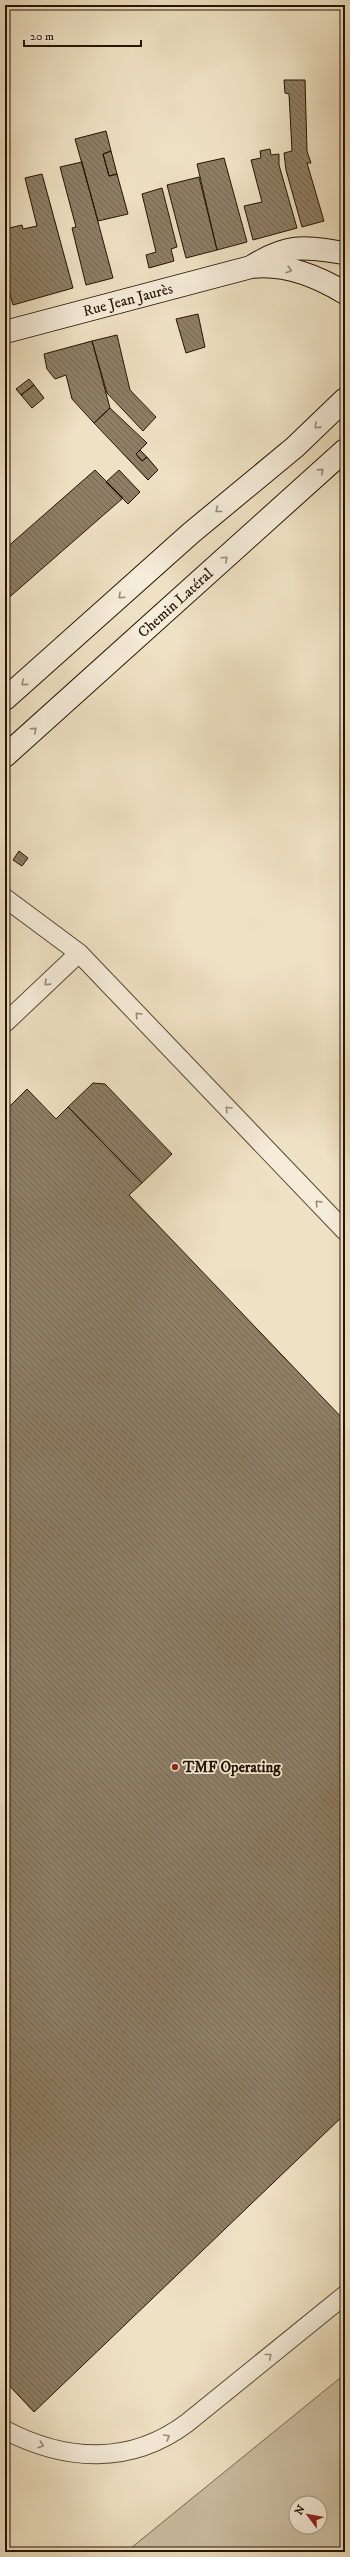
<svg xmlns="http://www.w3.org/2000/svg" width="350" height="2557" viewBox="0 0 350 2557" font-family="'IM FELL DW Pica',serif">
<defs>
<pattern id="building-back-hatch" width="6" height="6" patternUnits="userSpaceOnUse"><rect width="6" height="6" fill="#8e7f66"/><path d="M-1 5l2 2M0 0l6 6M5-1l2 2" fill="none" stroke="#746752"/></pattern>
</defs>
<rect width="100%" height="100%" fill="#efe2c4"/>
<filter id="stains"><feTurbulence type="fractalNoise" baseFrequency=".005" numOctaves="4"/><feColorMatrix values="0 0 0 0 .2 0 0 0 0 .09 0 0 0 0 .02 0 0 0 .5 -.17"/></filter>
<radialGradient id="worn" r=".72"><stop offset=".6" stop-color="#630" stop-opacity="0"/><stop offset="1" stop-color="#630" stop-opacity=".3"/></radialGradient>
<path fill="#ccbfa3" stroke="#786952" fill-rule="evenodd" d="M345,2374V2552H126ZM296,2503H320V2527H296Z"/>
<path fill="url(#building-back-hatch)" stroke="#241300" d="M284,80H305L307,151L311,163H307L324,221L302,227L286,170L284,153L292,151L289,94L285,93Z
M106,131L111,151L103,154L109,176L117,174L128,214L98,221L75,139Z
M270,149L271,155L279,154V165L297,228L253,240L244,206L262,202L251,160L261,158L260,151Z
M111,151L117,174L109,176L103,154Z
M224,158L247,242L217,250L197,164Z
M82,162L113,278L86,285L72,228L76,227L60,167Z
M42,174L73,288L13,305L5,277V229L22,225L23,229L37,226L25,178Z
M199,177L217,250L186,258L167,185Z
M162,188L177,247L171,249L174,261L149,268L146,255L156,252L142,194Z
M198,314L205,347L186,353L176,319Z
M117,335L130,390L156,417L143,431L107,393L92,341Z
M92,341L110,408L94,423L72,399L66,375L55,379L47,369L44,354Z
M29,379L34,385L21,395L16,389Z
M34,385L44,398L32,408L21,395Z
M110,408L147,443L136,454L142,461L147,457L158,470L148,480L94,423Z
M140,450L147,457L142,461L136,454Z
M95,470L123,498L5,601V549Z
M119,470L140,492L128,504L106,482Z
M19,851L28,858L22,866L13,860Z
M93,1083L105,1084L172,1154L142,1183L68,1107Z
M27,1089L56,1119L68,1107L142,1183L129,1195L345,1421V2114L34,2412L5,2381V1111Z"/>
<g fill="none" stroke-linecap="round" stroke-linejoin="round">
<g stroke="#574731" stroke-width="20">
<path id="lane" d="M5,898L79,953
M5,1023L79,953L345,1231
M5,2430C66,2462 131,2465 187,2423L345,2295"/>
</g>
<g stroke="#241300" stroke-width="24">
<g id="secondary">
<path d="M254,265C291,243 304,247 345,253"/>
<path id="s1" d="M5,332L251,267C283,263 317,276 345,293"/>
<path d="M5,699L191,533L295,447L345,399"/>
<path id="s2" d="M5,756L345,450"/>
</g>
</g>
<use href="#lane" stroke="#f5ecd9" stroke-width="18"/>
<use href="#secondary" stroke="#f5ecd9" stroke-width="22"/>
</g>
<defs><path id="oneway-chevron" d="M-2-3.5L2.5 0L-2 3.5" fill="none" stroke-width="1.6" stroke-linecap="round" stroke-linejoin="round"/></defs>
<g stroke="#978a77">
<use href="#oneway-chevron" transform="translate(289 270) rotate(17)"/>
<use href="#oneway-chevron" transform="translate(317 426) rotate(136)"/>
<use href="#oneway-chevron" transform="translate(321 471) rotate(-42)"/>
<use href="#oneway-chevron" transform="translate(218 510) rotate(141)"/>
<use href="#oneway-chevron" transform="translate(225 559) rotate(-43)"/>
<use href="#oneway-chevron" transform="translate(121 596) rotate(137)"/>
<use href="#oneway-chevron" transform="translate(24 683) rotate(139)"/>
<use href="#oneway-chevron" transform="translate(34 730) rotate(-42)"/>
<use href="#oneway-chevron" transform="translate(47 983) rotate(136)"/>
<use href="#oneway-chevron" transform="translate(138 1015) rotate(-134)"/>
<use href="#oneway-chevron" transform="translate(228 1109) rotate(-134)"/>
<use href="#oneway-chevron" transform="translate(318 1203) rotate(-134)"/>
<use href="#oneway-chevron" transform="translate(269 2356) rotate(-39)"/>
<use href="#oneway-chevron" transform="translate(167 2437) rotate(-31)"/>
<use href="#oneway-chevron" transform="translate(41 2445) rotate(18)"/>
</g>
<circle fill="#8f2418" stroke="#f5ecd9" stroke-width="1.5" cx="175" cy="1767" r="4"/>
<g text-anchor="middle" stroke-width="3.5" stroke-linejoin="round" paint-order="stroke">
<g font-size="15" fill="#241300" stroke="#f5ecd9">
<text dy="5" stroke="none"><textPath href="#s1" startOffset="127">Rue Jean Jaurès</textPath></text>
<text dy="5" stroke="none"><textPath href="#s2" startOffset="229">Chemin Latéral</textPath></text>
</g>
<g font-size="15" font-weight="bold" fill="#241300" stroke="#f5ecd9" text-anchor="start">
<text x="183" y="1772">TMF Operating</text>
</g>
</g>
<rect width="350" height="2557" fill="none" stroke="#efe2c4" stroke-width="20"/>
<rect x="6" y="6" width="338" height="2545" fill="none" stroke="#241300" stroke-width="2"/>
<rect x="10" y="10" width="330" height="2537" fill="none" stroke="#241300"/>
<g transform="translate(308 2515) rotate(302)"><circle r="19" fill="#f5ecd9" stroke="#a19582"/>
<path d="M0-3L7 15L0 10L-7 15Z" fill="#8f2418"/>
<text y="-6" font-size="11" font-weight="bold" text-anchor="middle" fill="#241300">N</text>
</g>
<path d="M24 40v6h117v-6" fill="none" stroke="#241300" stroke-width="2"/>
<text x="30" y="40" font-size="12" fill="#241300" stroke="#f5ecd9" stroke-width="3" paint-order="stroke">20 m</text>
<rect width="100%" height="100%" filter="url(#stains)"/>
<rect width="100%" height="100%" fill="url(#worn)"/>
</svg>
